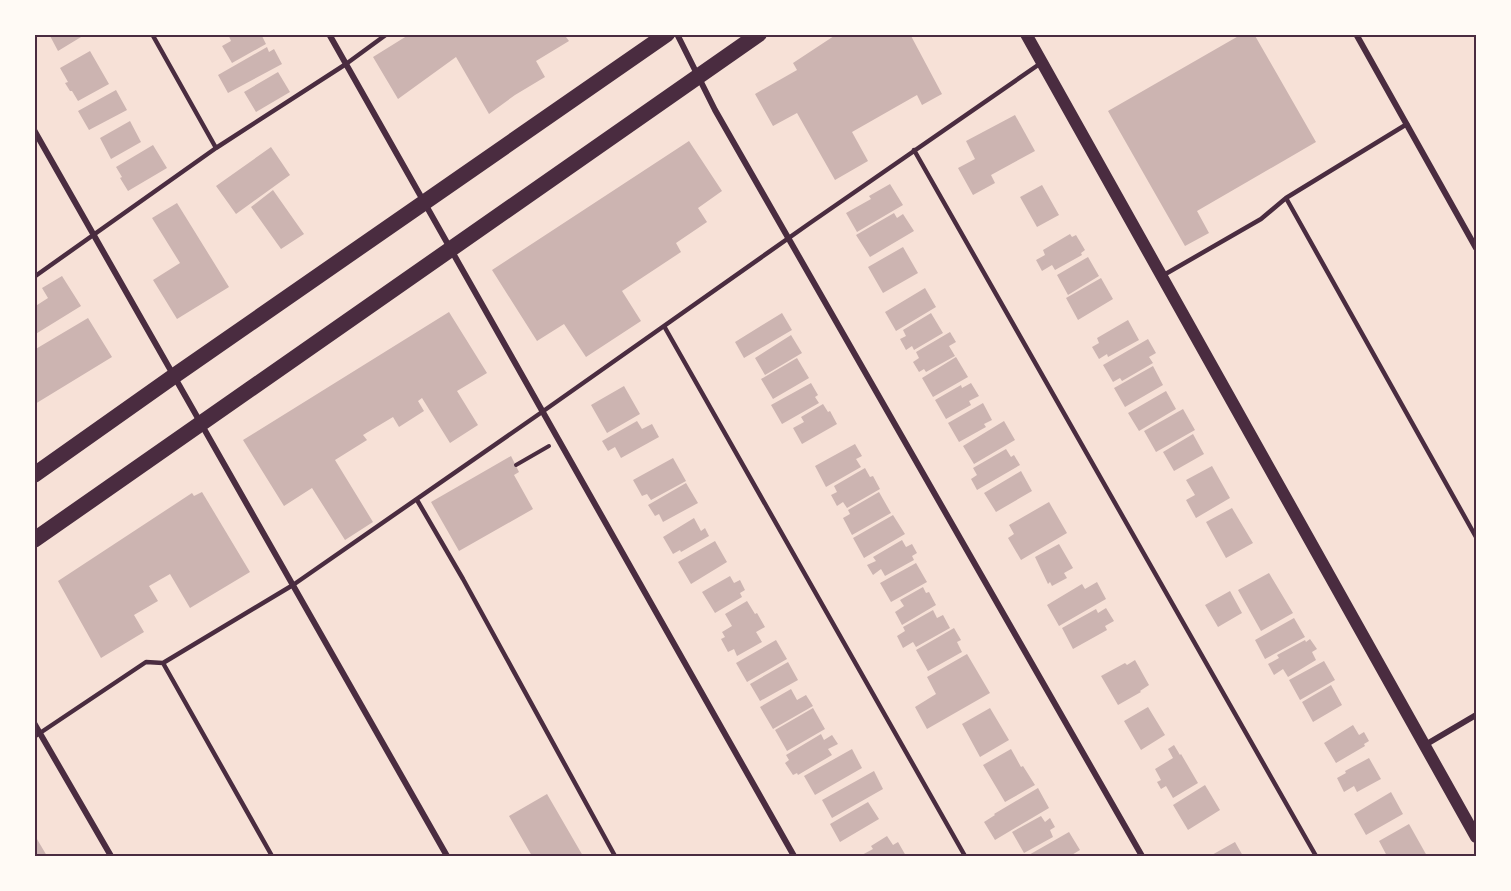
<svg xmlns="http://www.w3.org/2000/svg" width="1511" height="891" viewBox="0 0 1511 891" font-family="Bitter,serif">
<rect width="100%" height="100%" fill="#f7e1d7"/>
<path fill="#ccb4b1" d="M49,34H86L58,51Z
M228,34H261L266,44L232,63L222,46L231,41Z
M410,34H570L566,37L569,41L536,61L545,77L515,95L489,114L456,57L398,99L373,57Z
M837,34H910L942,94L922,105L917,95L852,132L868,161L835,180L797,113L773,126L755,94L797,70L793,63Z
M1242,34H1254L1316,142L1197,211L1209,233L1185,246L1108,111Z
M267,47L269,52L274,49L282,64L228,93L218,75Z
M90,51L109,84L78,101L72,91H70L65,83L68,82L60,68Z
M278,72L290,92L256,112L244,92Z
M116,90L127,110L89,130L78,111Z
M1015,115L1035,151L991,175L995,183L973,195L958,168L975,159L966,141Z
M130,121L141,142L111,159L100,138Z
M689,141L722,191L698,208L707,222L676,243L681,252L622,291L641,321L586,357L564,324L537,341L492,270Z
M153,145L167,168L128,191L120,178L122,177L116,167Z
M271,147L290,175L236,214L216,186Z
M890,184L903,205L857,232L846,213L871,199L869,196Z
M1042,185L1059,215L1037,227L1020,197Z
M273,190L304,234L281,249L251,207Z
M177,203L229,287L177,319L153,280L180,263L152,218Z
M894,213L897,218L903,214L914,231L870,257L856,235Z
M1070,234L1072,237L1076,235L1085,250L1081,253L1082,255L1055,270L1052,265L1042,271L1036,260L1045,255L1043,250Z
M903,247L918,273L883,293L868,267Z
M1088,257L1099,276L1068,295L1057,275Z
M62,276L81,306L34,335V307L48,298L42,288Z
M1101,278L1113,299L1078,320L1066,298Z
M925,288L936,307L896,331L885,312Z
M449,312L487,373L457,391L478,425L450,443L422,398L418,401L424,411L399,427L393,417L363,435L367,440L335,460L373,522L345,540L312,488L284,506L243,440Z
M782,313L792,330L744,358L735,342Z
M931,313L943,333L914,350L912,346L906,350L900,339L906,336L903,330Z
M88,318L112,357L35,404L34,350Z
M1128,320L1139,340L1108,357L1107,354L1099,359L1092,347L1099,343L1097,338Z
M950,332L956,342L949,346L955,356L926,372L924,369L919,372L913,362L919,358L916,352Z
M791,335L802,353L765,375L755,358Z
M1148,339L1156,353L1149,357L1153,363L1122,381L1120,378L1113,382L1103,365Z
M956,357L968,377L933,397L922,378Z
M797,358L809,378L773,399L761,379Z
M1153,366L1163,385L1125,407L1114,388Z
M811,383L818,395L815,397L819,403L782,424L771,405Z
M971,383L979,396L969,401L971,405L946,419L935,400L961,385L962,388Z
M624,386L640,414L607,433L591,405Z
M1166,391L1176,409L1139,431L1128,413Z
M983,403L992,420L984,424L986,427L959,442L948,423Z
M823,404L828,412L830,411L837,424L802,444L793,428L804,422L801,417Z
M1183,409L1195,430L1156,452L1144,431Z
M637,421L642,429L652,424L659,437L621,458L615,447L608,451L602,441Z
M1004,421L1015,440L974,464L963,446Z
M1193,434L1204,454L1174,471L1163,452Z
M855,444L862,456L856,459L861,467L826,487L815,466Z
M1006,449L1011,457L1014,455L1020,465L977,490L971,479L977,475L973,468Z
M511,456L519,472L514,475L533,509L459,551L431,502Z
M673,458L686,481L651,500L647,494L642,496L633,480Z
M1212,466L1230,498L1196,518L1186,500L1195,495L1186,480Z
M865,468L870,477L873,476L880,489L847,508L843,502L837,506L831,495L837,492L834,486Z
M1021,471L1032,491L996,512L984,493Z
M686,483L698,503L663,522L659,514L655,516L648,505Z
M202,492L250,572L190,608L170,574L149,586L158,601L134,615L144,632L101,658L58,581L192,493L194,496Z
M879,492L891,513L852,535L843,518L850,514L848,510Z
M1049,502L1067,533L1021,560L1008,538L1014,534L1009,525Z
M1232,508L1253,543L1226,558L1206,522Z
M893,515L905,534L864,558L853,538Z
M694,518L701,531L705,528L709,536L681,552L680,550L673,554L663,537Z
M902,540L906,547L912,544L917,553L912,556L914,560L885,576L881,569L873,575L867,565L876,561L873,557Z
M715,541L727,562L691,584L678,562Z
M1059,544L1073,568L1064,573L1067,578L1052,586L1050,582L1048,584L1035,557Z
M916,563L927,582L891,602L880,583Z
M1269,573L1293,613L1261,631L1238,590Z
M730,576L734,583L740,580L745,590L740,593L742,597L715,613L702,592Z
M1097,582L1106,599L1059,626L1047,605L1082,584L1085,589Z
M923,587L926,593L929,592L936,605L902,625L895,612L904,606L900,600Z
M1230,591L1242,613L1218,627L1205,605Z
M747,601L755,614L757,613L765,627L756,632L762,642L737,656L734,649L728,652L721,639L725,637L722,632L732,626L725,614Z
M1106,608L1114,621L1105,626L1107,630L1073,649L1062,628L1096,609L1098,613Z
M933,610L937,618L943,615L950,628L916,647L913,642L903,648L897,636L905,631L903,627Z
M1294,618L1305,637L1265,659L1255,640Z
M954,628L961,640L957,642L962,652L928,671L916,650Z
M1310,639L1317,649L1312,652L1316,660L1288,677L1283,669L1274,675L1268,664L1279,658L1277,655L1305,640L1306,642Z
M776,640L787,659L747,682L736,663Z
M967,654L990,693L927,729L915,707L936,694L927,677Z
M1135,660L1149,685L1140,691L1141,692L1118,705L1101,676L1125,663L1127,665Z
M1324,661L1335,680L1300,700L1289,680Z
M788,662L798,680L760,701L750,684Z
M1331,685L1342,705L1313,722L1302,702Z
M791,689L797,700L806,695L813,706L773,729L760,707Z
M1148,707L1165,735L1141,750L1124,721Z
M813,708L825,729L787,751L775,730Z
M990,708L1009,740L980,757L962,724Z
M1353,725L1359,735L1364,732L1369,741L1364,744L1365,746L1336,763L1324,743Z
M821,734L824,740L832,735L838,744L828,749L832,755L798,775L797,773L793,775L785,763L789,760L786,755Z
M1174,745L1180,755L1181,754L1198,783L1173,798L1166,786L1161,789L1157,782L1161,780L1155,769L1173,758L1168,749Z
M852,749L862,768L815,795L804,776Z
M1011,749L1021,767L1023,766L1035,785L1005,802L983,765Z
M1369,758L1381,779L1357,792L1354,786L1344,792L1337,778L1346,773L1345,771Z
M874,771L883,789L832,818L822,800Z
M1205,785L1220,810L1188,830L1173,805Z
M1038,788L1049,808L995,840L984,822L995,815L994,814Z
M1391,792L1403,814L1366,835L1354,814Z
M547,794L583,856H532L509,816Z
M868,802L879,819L840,842L830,824Z
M1041,816L1045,822L1050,818L1055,827L1050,830L1053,837L1024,853L1012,832Z
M1409,824L1427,856H1387L1379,841Z
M1069,832L1080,850L1070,856H1027Z
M34,834L47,856H34Z
M887,836L893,845L898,842L906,856H860L873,849L871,846Z
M1235,842L1243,856H1210Z"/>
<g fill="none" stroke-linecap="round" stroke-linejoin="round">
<path stroke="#4a2c40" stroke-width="4" d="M516,465L549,446"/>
<path stroke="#4a2c40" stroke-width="4.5" d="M152,34L216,148
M914,150L1316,856
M1286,198L1476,537
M1162,276L1261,219L1286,198L1407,124
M34,277L216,148L346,64L387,34
M664,326L965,856
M417,500L463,579L615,856
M163,663L272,856
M34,737L146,662L163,663L293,585L542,412L810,223L1041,63"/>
<path stroke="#4a2c40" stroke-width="6" d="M329,34L794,856
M677,34L715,110L1142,856
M1356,34L1476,248
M34,130L447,856
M34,723L111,856
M1425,745L1476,715"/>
<path stroke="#4a2c40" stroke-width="12" d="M1026,34L1476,837"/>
<path stroke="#4a2c40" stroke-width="16" d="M34,475L174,376L667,34
M34,540L759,34"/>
</g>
<rect width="1511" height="891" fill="none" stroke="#fffaf5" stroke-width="72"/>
<rect x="36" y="36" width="1439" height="819" fill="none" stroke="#4a2c40" stroke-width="2"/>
</svg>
